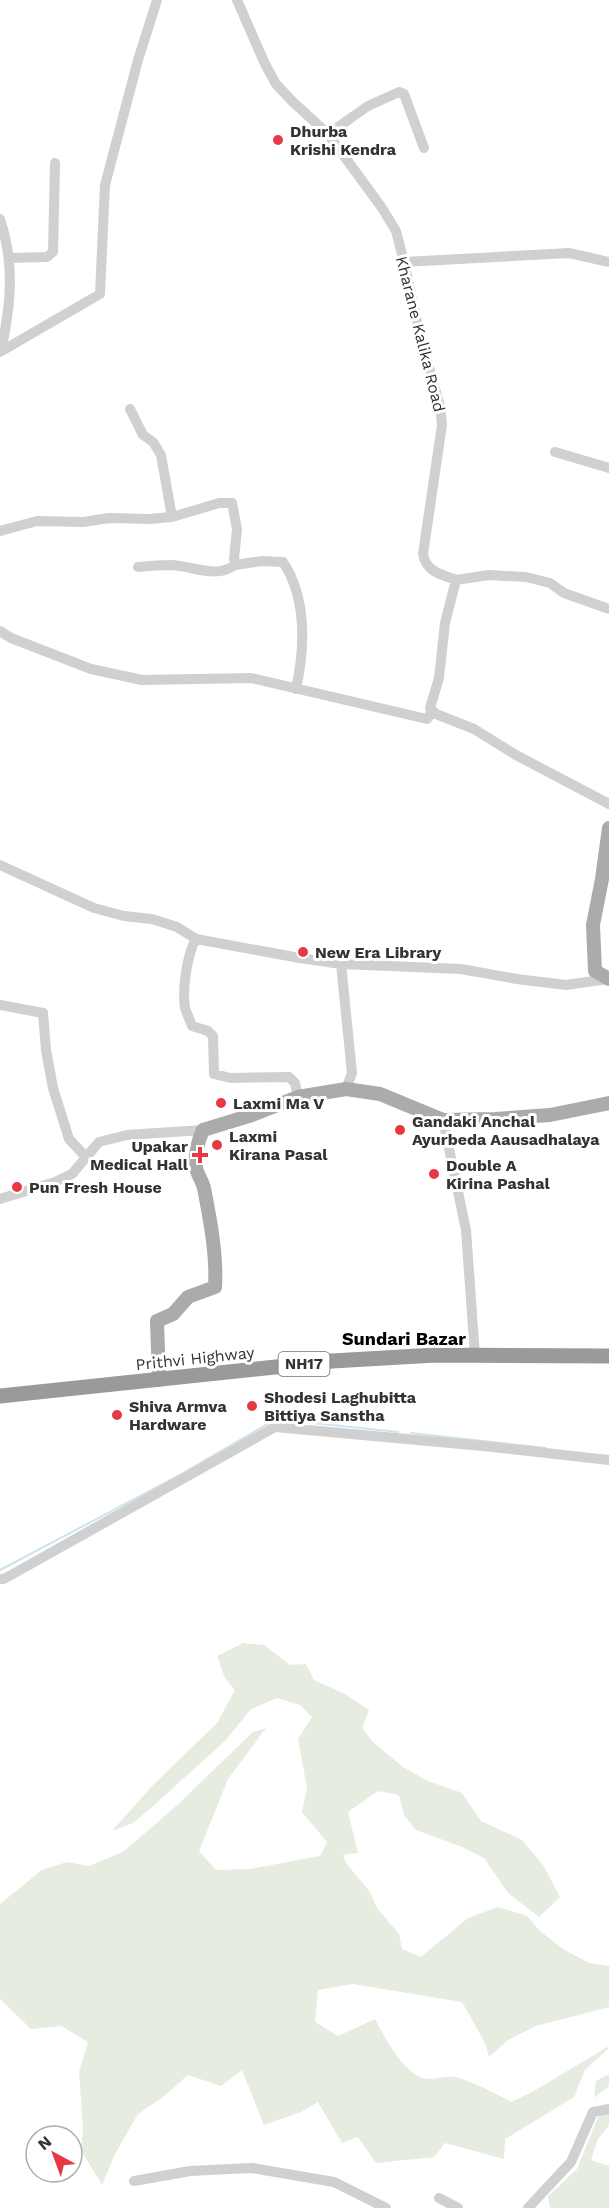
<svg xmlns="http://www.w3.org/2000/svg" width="609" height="2208" viewBox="0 0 609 2208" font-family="'Work Sans',sans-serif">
<rect width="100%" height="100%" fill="#fff"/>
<path fill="#e6ecdf" d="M243,1643L264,1645L290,1665L306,1664L314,1680L345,1694L369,1710L362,1728L372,1741L403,1767L428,1781L462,1793L481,1821L522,1840L543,1865L560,1897L539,1917L508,1893L484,1858L462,1847L416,1830L404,1815L399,1795L378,1791L348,1812L358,1853L343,1855L346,1863L370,1892L377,1908L399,1934L402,1949L421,1957L468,1918L498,1907L527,1916L540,1931L563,1949L589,1963L609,1966V2007L536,2026L508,2040L489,2057L485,2043L462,2002L353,1984L318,1990L315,2022L338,2036L375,2019C384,2037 406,2078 428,2079C437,2079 447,2075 456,2077C475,2083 493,2092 511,2102L532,2092L609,2046L608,2049L585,2070L574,2097L505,2139L504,2159L445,2143L434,2157L376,2163L358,2137L342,2143L318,2102L301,2112L264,2125L242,2070L221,2086L188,2075L163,2097L138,2114L115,2154L102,2185L81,2150L83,2129L79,2072L88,2042L61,2026L31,2029L0,1999V1904L42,1870L67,1862L89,1866L123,1852L174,1808L253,1732L266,1728L228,1779L199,1851L216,1870L250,1869L320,1856L327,1842L302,1812L307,1788L298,1739L312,1717L300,1705L277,1698L251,1709L226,1740L152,1807L133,1823L112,1831L153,1785L217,1723L235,1690L225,1678L217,1656Z
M609,2074V2086L594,2098L596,2081Z
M609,2112V2125L598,2139L591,2160L609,2166V2208H550L548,2196L577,2169L598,2117Z"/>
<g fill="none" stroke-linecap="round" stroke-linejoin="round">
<path stroke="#cfe2ee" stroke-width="2" d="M411,1433L546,1448
M0,1570L178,1476L269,1423L294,1421L398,1432"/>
<path stroke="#d0d0d0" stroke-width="10" d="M237,0L265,64L276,84L293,102L328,134L382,208L396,231L404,262L420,335L440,406L442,425L423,554C426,572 441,574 456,580L445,623L439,678L430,708L436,714L474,729L516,755L609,804
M328,134L368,106L399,92L404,94L424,148
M0,219C15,265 11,304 1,351
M10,258L47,257L53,252L55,163
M404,262L569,253L609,262
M0,352L100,294L105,185L138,60L157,0
M130,409L143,435L153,442L161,455L172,517L219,503H232L237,529L234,559L235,565L262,561L283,562C307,598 305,648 296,689
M555,452L609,468
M0,531L37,521L83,522L109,518L149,519L172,517
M138,567C149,566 160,565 171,565C193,566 216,579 235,565
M456,580L489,575L526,577L550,583L564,593L609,609
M0,631L11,638L91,669L142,680L251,678L427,719L432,712
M0,865L94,908L124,916L152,919L177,927L196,939L300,958L341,964L461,969L517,979L566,985L608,979
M196,939C187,954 182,990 185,1008C187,1014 190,1020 192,1026L208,1031L213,1036L214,1074L231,1078L289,1077L295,1083L298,1097
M341,964L352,1073L346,1089
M0,1005L43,1013L46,1050L53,1088L69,1139L85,1156
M443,1120L466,1230L475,1356
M0,1199L55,1182L72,1174L99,1142L127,1135L203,1130
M0,1579H4L275,1427L483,1446L609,1460
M134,2181L190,2171L252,2168L334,2182L386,2208
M439,2198L458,2208
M528,2208L571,2162L593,2112L609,2109"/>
<path stroke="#ababab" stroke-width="14" d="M609,828L602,879L593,925L595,971L609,979
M159,1380L157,1321L173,1314L188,1297L215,1287C217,1255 210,1219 204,1188C202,1180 196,1173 196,1166C195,1153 198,1141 203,1130L252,1115L298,1097L346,1089L380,1094L443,1120L495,1119L550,1115L609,1103"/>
<path stroke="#9a9a9a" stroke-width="15" d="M0,1396L332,1361L436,1355L609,1356"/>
</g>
<g fill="#e63946" stroke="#fff" stroke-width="2">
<circle cx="278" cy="140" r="6"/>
<circle cx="303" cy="952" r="6"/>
<circle cx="221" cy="1103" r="6"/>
<circle cx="400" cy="1130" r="6"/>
<circle cx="217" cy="1145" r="6"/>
<path d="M197 1146h6v6h6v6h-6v6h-6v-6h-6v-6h6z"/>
<circle cx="434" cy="1174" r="6"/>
<circle cx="17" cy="1187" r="6"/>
<circle cx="252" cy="1406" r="6"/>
<circle cx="117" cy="1415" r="6"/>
</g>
<g text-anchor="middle" stroke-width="6" stroke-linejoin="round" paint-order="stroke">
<rect fill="#fff" stroke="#707070" stroke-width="1.5" x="278.5" y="1352" width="51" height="24" rx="4.5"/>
<g font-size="15" font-weight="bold" fill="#333">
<text x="304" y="1369">NH17</text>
</g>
<g font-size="16" font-weight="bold" fill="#333" stroke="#fff" text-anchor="start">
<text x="290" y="137">Dhurba<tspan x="290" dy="18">Krishi Kendra</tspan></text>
<text x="315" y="958">New Era Library</text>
<text x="233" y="1109">Laxmi Ma V</text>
<text x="412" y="1127">Gandaki Anchal<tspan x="412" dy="18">Ayurbeda Aausadhalaya</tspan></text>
<text x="229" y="1142">Laxmi<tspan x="229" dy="18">Kirana Pasal</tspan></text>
<text x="188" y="1152" text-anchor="end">Upakar<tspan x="188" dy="18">Medical Hall</tspan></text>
<text x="446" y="1171">Double A<tspan x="446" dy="18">Kirina Pashal</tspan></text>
<text x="29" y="1193">Pun Fresh House</text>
<text x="264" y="1403">Shodesi Laghubitta<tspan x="264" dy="18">Bittiya Sanstha</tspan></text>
<text x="129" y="1412">Shiva Armva<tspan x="129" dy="18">Hardware</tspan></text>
</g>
<g font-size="16" fill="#333" stroke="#fff">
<text transform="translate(421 334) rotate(76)" y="6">Kharane Kalika Road</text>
<text transform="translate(195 1358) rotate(-6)" y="6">Prithvi Highway</text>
</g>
<g font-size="18" font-weight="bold" fill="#000" stroke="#fff">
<text x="404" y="1345">Sundari Bazar</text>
</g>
</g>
<g transform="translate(54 2154) rotate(319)"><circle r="28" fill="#ffffff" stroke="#adadad" stroke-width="1.5"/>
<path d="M0-4.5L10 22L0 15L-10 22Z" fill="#e63946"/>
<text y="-9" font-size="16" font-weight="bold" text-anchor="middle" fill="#333333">N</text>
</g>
</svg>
